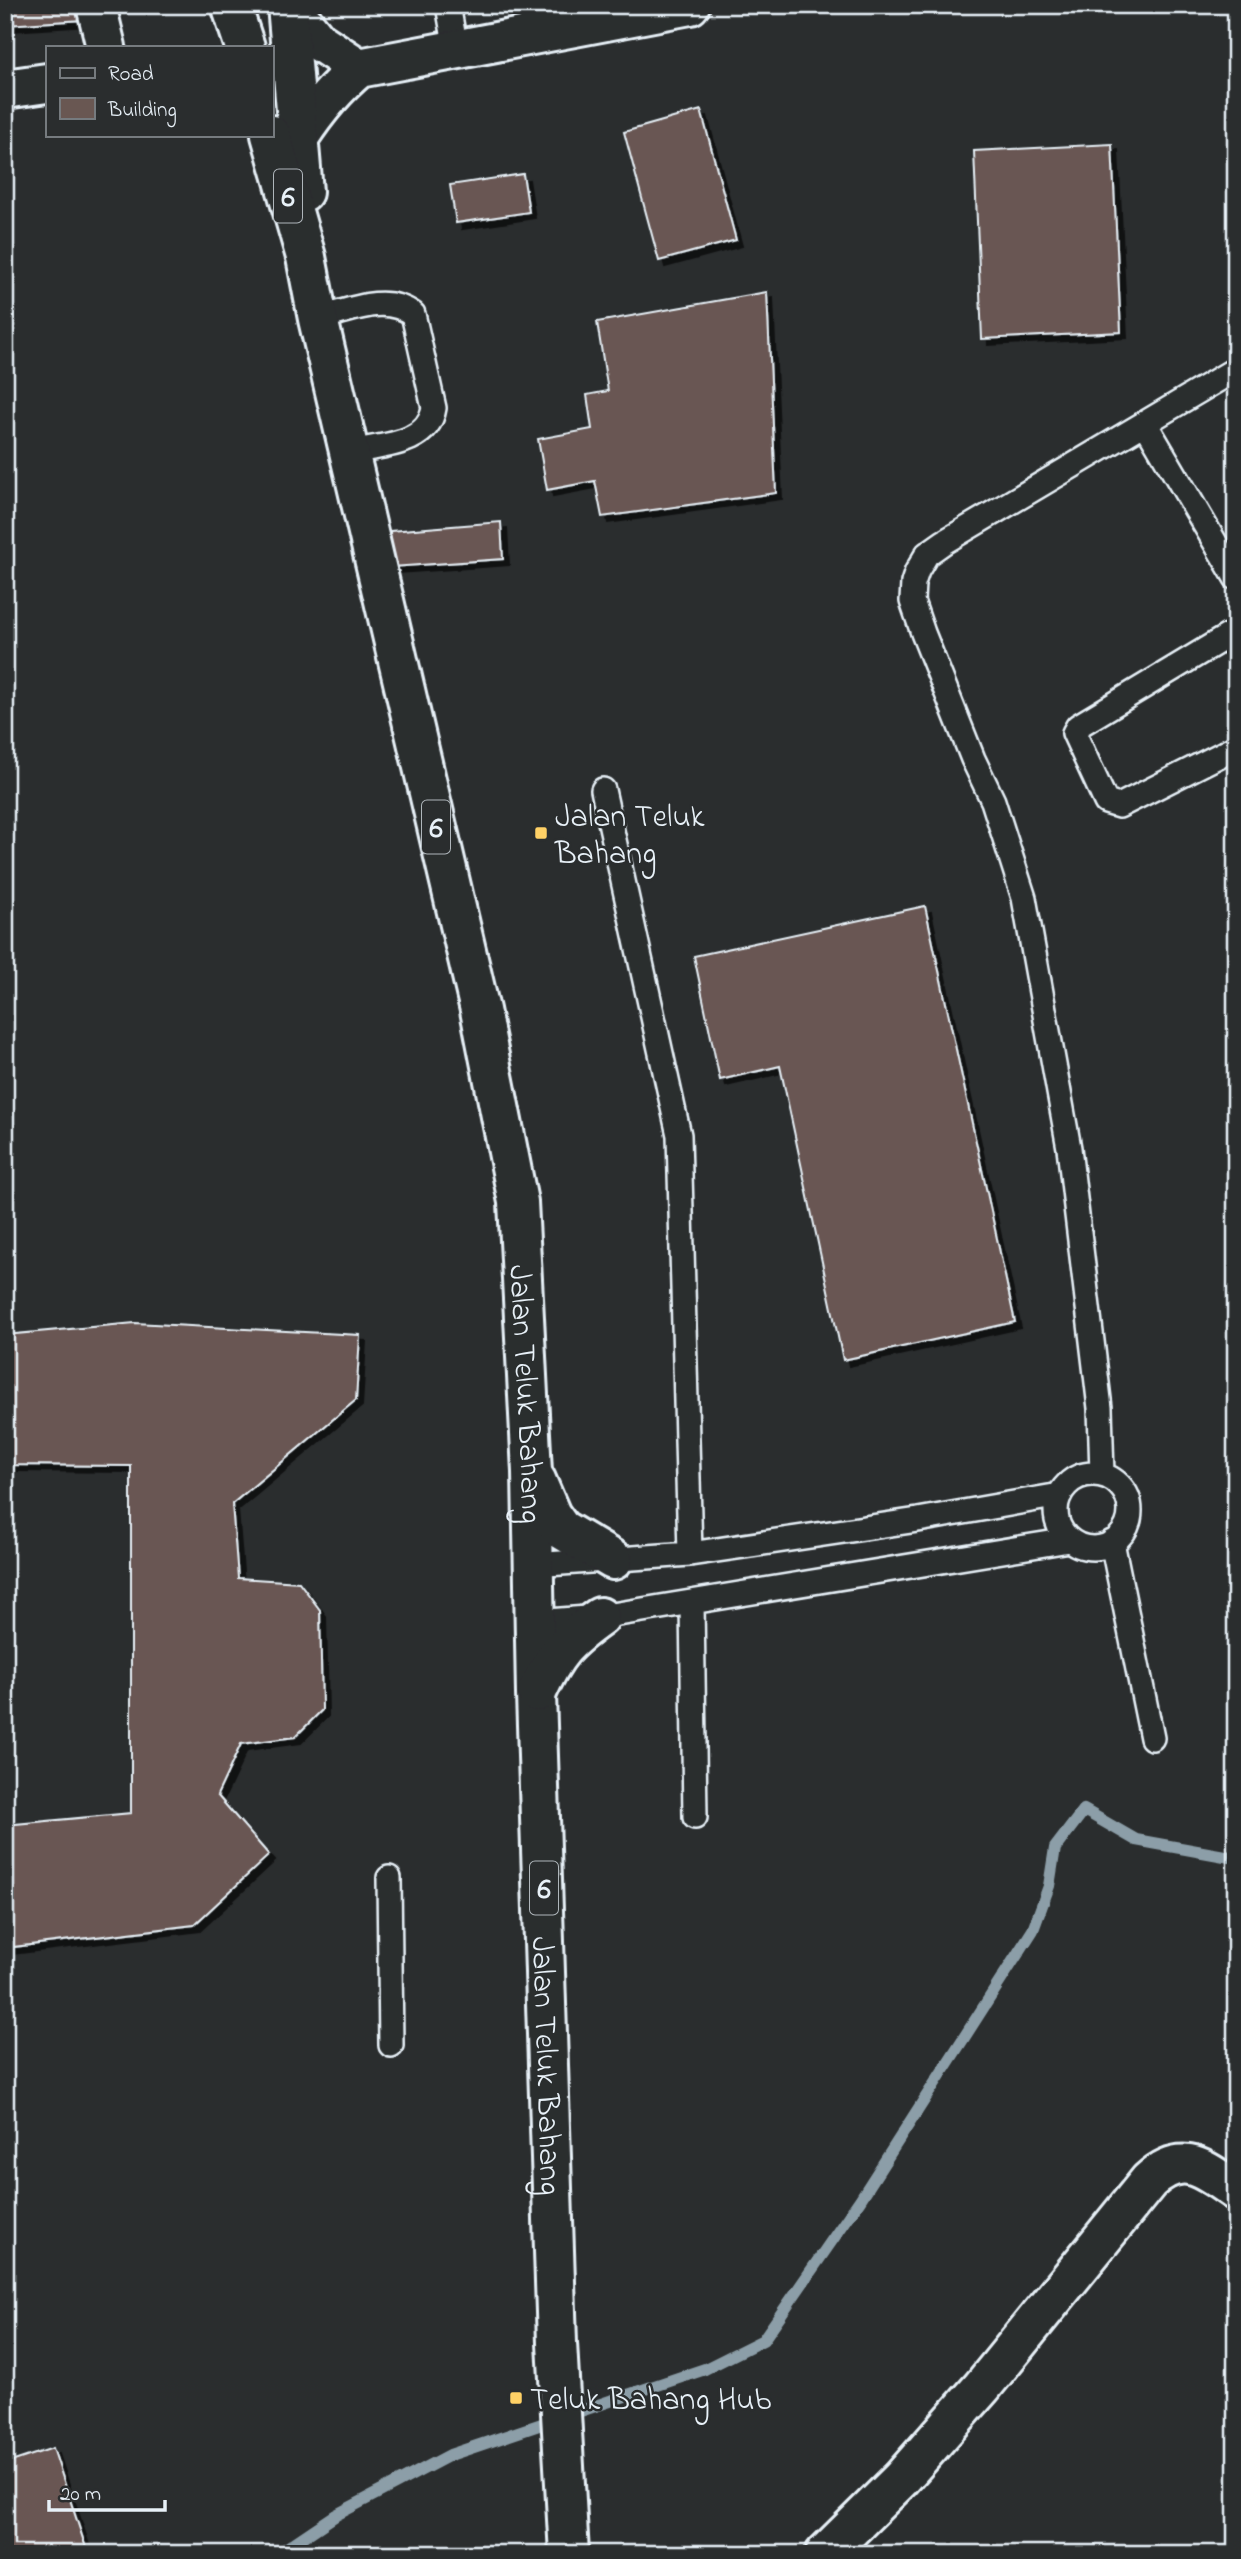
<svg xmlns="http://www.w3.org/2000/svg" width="1241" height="2559" viewBox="0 0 1241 2559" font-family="'Indie Flower',sans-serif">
<defs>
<filter id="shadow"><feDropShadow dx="6" dy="6" stdDeviation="0" flood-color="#0009"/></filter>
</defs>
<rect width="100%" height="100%" fill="#2a2d2e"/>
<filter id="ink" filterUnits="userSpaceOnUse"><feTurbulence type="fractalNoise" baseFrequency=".0143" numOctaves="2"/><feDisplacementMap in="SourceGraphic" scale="14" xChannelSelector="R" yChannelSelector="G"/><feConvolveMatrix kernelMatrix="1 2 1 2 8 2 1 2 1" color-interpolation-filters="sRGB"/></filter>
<g filter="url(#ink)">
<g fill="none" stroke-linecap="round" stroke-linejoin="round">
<path stroke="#8c9ea8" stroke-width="12" d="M278,2554L336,2515L450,2455L705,2369L763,2340L860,2200L1033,1930L1049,1886L1055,1848L1084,1810L1136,1840L1230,1857L1236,1854"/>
</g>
<path fill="#695752" stroke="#e8f1f8" stroke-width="2" filter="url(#shadow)" d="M5,5H79L83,20L5,25Z
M701,110L736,240L659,261L624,132Z
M1112,144L1121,332L982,339L974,151Z
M523,174L529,212L456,223L450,185Z
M767,292L776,493L602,517L595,481L547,490L538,439L592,429L587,395L608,391L597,322Z
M501,522L503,559L392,567L390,531Z
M925,906L1015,1322L843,1360L780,1066L720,1080L694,956Z
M135,1323L360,1335L356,1400L232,1504L238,1578L299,1582L320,1610L322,1710L295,1737L241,1744L217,1795L269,1855L194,1925L5,1948V1825L131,1813V1466L5,1465V1335Z
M53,2448L88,2554H5V2464Z"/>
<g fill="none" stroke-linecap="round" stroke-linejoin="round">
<g stroke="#e8f1f8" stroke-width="28">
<path id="lane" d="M448,5L456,50
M318,319C348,311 385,293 413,314L434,408C428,446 381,445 350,452
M1145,423L1236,578
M1236,631L1078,726L1074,733L1106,802L1119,806L1236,747
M603,790L679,1135L690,1554
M1056 1511a37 37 0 1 1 74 0a37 37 0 1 1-74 0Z
M1102,1475L1100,1408L1069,1148L1024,898L993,801L973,759L923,633L912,601L913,583L917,571L927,554L944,542L1236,369
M1112,1542L1152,1738
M533,1565L690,1554L918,1520L1060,1495
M692,1603L695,1817
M535,1622L600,1617L1069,1540
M389,1878L391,2045"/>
</g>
<g stroke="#e8f1f8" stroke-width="44">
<path id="street" d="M96,5L106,47
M289,5L318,41L359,68
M5,89L47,83
M300,136C317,110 335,88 359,68L690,5
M825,2554L901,2479L982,2387L1149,2181C1184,2149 1204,2170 1236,2191"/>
</g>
<g stroke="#e8f1f8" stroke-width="44">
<g id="primary">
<path d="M231,5L245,47"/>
<path d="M287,5L303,192"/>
<path id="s1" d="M271,135L306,257L318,319L480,1010L518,1202L532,1472L536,1694L557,2343L569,2554"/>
<path d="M536,1480L551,1515L561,1529L613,1560"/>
<path d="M537,1692C555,1653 565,1642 600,1617"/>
</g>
</g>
<use href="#lane" stroke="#2a2d2e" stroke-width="23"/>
<use href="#street" stroke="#2a2d2e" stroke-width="38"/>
<use href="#primary" stroke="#2a2d2e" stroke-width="38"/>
</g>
</g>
<g fill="#ffd166" stroke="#2a2d2e" stroke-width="2.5">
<rect x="534" y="826" width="14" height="14" rx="3.5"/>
<rect x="509" y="2391" width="14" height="14" rx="3.5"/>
</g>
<g text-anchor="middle" stroke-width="5" stroke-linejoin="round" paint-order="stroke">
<g fill="#2a2d2e" stroke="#afb6bb" stroke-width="2">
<rect x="274" y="169.5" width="28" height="53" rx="5"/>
<rect x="422" y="800.5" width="28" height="53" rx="5"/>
<rect x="530" y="1861.5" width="28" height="53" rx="5"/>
</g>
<g font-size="30" font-weight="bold" fill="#e8f1f8">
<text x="288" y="206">6</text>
<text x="436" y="837">6</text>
<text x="544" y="1898">6</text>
</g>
<g font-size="32" fill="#e8f1f8" stroke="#2a2d2e" text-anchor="start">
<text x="555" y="826">Jalan Teluk<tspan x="555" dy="37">Bahang</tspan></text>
<text x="530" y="2409">Teluk Bahang Hub</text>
</g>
<g font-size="32" fill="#e8f1f8" stroke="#2a2d2e">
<text dy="11" stroke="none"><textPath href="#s1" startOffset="1288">Jalan Teluk Bahang</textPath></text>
<text dy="11" stroke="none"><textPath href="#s1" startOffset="1960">Jalan Teluk Bahang</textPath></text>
</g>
</g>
<rect width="1241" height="2559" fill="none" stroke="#2a2d2e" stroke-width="28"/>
<rect x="14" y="14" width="1213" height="2531" fill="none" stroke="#e8f1f8" stroke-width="2.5" filter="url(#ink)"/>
<rect x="46" y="46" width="228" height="91" fill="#2a2d2e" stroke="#767b7f" stroke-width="2"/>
<rect x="60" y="68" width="35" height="10" fill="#2a2d2e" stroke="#767b7f" stroke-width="2"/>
<text x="108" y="80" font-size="21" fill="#e8f1f8">Road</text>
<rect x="60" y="98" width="35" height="21" fill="#695752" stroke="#767b7f" stroke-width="2"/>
<text x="108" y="116" font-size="21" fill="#e8f1f8">Building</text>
<path d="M49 2500v10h116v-10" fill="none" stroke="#e8f1f8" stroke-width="3.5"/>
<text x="60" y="2500" font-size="21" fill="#e8f1f8" stroke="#2a2d2e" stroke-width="5" paint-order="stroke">20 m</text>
</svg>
